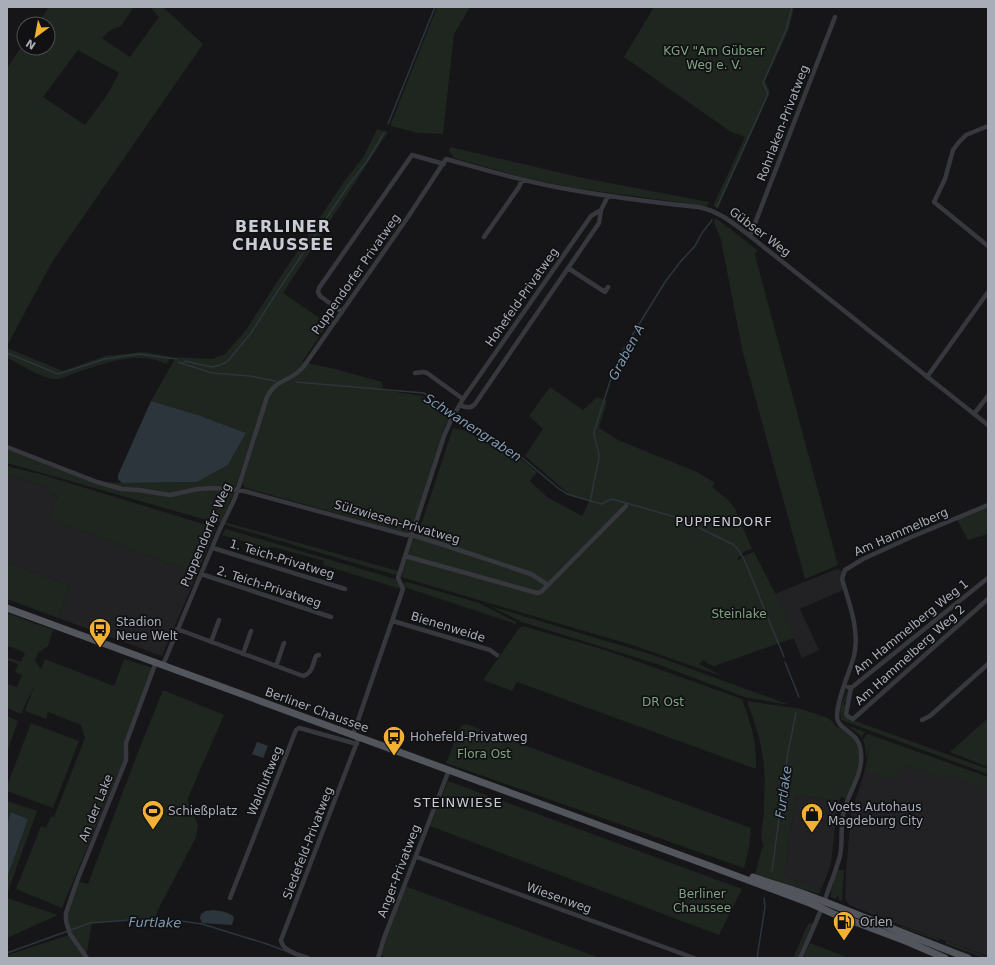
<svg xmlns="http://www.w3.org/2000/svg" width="995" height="965" viewBox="0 0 995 965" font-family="'DejaVu Sans',sans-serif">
<rect width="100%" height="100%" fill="#161618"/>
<path fill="#222225" d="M7,475L42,485L58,497L49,518L197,574L162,656L58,618L70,586L7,562Z
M838,569L844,572L845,589L800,609L819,650L802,658L775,594L834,570Z
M872,738L988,780V956L895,923H894L849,905L845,899L846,871L851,813L863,777Z
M796,795L840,801L836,818L831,864L821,890L784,876Z"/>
<path fill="#1e261f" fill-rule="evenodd" d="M49,7H134L121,26L110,30L102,38L130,57L159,17L150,7H163L203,44L52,262L7,346V68L24,43V48H48V24H37ZM78,50L119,73L107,95L85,125L43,97Z
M437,7H470L454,34L443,134L418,133L391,126V123Z
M654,7H794L789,29L765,81L770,92L718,208L713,206L745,137L731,132L624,57Z
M377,129L388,132L283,293L328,324L302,362L335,369L382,382L383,390L423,396L452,414L444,428L411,533H408L246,488L242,484L257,437L253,435L232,497L221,522L217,523L7,463V447L97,482L122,483L197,482L228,465L246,433L198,415L151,401L176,357H172L166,364C138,349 103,364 75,373C69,375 60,380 54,379C42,378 19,364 7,358V348L63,371L105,356L143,352L172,357L212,359L225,354L246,330L275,285L343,183L364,156Z
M450,147L583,178L709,202L707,206L574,188L525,178L454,158L449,151Z
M716,218L757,250L755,255L838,565L805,579L743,353L721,240L714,222Z
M550,387L583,410L597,397L607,401L599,428L618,440L697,472L715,483L712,487L728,500L734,507L752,549L745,551L737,559L739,560L746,555L754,552L777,597L794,638L714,666L707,663L703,660L699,664L724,677L635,646L401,577L413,540L418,534L453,428L466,431L509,456L512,452L537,472L530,481L547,497L582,516L590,500L570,495L525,456L543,429L529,416Z
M7,466L40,474L216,528L197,574L49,518L58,497L42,485L7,475Z
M988,505V534L968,540L956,518Z
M225,523H228L398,571L397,575L392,574L226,525Z
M226,529L395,579L401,589L323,565L324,561L273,547L267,548L222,535Z
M7,562L70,586L58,618L7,599Z
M407,582L479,603L516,622L515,625L513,623L410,589L405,587L403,583Z
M490,606L653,655L790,705L744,697L660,665L522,622Z
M7,613L53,630L48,646L38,653L35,661L41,669L45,659L114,686L124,659L153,668L126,743L124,759L62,908L16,889L41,826L46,828L51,816L54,817L85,738L81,725L48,712L46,719L25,711L35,684L21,714L7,708V684L17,687L22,675L15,672L18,664L7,660V657L21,662L25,653L9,646L7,650Z
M523,626L608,651L742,699C751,725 757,740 756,769L517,682L512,691L483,680L519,628Z
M163,690L224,715L187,800L198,825L196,837L157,912L156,920H131L92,923L86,957L72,938L66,921L77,881L88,884L138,752Z
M847,691H848L846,702L844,701V705L846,706L843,714L844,717L988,769V774L841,720L840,708Z
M747,701L801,709L828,718L833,722L834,725C841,730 849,732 854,739C867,757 853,782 846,799L841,797L840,801L796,795L784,876L821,890L819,894L755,874L762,848L764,846C758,835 764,823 764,810C764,797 765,783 764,770C763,746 755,723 747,701Z
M7,716L18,721L7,753Z
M988,718V767L950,752Z
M31,723L79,741L53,808L7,791V786Z
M466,724L751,828L749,847L744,868L446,763L461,726Z
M847,725L865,732L862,737Z
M868,734L988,777V789L949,775L939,777L905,763L892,780L866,771L870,744L866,760L865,746L863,739Z
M448,781L742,889L719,935L430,826Z
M7,801L37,811L7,894V878L28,819L12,812L7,824Z
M838,870H844L842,900L841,901L838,899L839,897L837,896L836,899L831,897V890Z
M405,886L600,958H387L379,954Z
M7,898L58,915L7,938Z
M812,923H814L797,958H793L807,926L809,924Z
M901,926L940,939L939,941L901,927Z
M69,935L85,958H7V956L11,954Z
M946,941L988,957V958H984L946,944Z
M810,943L849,958H803Z"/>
<path fill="#2c353c" d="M151,401L198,415L246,433L228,465L197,482L122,483L118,479V475Z
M257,742L268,746L263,758L252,754Z
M11,812L28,819L7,878V824Z
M213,910C220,911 229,912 234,917L232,925L202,923L200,918L201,914L206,911Z"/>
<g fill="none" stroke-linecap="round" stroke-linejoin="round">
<path stroke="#2c353c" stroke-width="1.5" d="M388,124L435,7
M717,207L768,94L763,83L786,30L792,7
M7,353L58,374L105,359L139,354L177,359
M178,362L212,373L250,376L275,381
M184,363L185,361L212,367L220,365L227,362L251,333L279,289L348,186L367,161L384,133
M296,382L424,393L494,438L520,456L558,488L567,494L601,504L612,499L679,518L732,544L737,548L744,559L784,657
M590,502L599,458C599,448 594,441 594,432L613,372L622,352L665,282L681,261L695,246L702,233L712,220
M785,662L799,697
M772,871L788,752L796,713
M7,953L90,923L131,920H156L181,921L202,924L267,944L288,952
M757,958L765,907L764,898"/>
<path stroke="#37383d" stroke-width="4.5" d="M988,126L966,135L959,142L953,150L945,179L934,202L988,246
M750,236L835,17
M484,237L519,187L522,180
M568,268L605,292L608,287
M342,312L320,296L318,292L319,288L412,155L444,164
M415,373L423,372L427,373L463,399
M927,377L988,292
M460,405C466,408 471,409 475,404L599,223L601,210
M974,414L988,396
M7,447L97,482L122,489L139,490L170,495L198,489L215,488L244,491L406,535H412L453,548L531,574L548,585
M213,548L345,589
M405,556L537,593L541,592L553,580L626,506
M201,574L331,617
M393,621L490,650L497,655
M177,629L303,676C312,674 313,664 316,656L319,655
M211,642L219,620
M243,654L251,631
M163,665L219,531L235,498L267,397C277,377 291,383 304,366L408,217L446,159C482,169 518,180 556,187C603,196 650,202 698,207C719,211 733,223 750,236L988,425
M276,666L284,643
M848,687L851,688L988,578
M851,688L846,714L847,716L853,719L988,599
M922,720L930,716L988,664
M353,735L403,589L398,578L444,436L451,420L463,399L591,216L601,210L608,196
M417,857L694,958
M230,898L296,730L299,728L303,729L357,744
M87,958L70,934L66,921V913L77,881L126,760V743L156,662
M308,958C299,955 282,951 281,940L359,737
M378,958L384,938L449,770
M800,958C811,934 822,910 830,885C834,876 837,866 840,856C843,841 840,826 844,811C849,791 863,775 861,753C860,731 837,730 837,717C837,699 849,674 854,656C860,630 849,603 842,579L845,570L863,559L909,538L988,505"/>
<path stroke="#53555c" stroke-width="7" d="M7,608L710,866L812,904L834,914L908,942L945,958
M753,877C769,883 786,887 802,893C858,914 912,937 968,958"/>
</g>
<defs>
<g id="bus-pin" transform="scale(1.15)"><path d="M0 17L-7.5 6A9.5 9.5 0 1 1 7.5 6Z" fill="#f2b134" stroke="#111113"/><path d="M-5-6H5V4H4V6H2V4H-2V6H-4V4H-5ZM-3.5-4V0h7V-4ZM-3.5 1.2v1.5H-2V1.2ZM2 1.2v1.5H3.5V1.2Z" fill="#111"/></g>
<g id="stadium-pin" transform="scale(1.15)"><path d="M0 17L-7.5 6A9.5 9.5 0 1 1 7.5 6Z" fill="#f2b134" stroke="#111113"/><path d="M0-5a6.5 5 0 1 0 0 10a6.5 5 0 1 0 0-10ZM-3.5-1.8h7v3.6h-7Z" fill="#111"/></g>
<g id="shop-pin" transform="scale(1.15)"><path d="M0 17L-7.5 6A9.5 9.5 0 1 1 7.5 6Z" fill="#f2b134" stroke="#111113"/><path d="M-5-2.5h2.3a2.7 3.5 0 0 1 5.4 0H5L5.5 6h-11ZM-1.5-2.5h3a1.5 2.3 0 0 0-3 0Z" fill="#111"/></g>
<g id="fuel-pin" transform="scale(1.15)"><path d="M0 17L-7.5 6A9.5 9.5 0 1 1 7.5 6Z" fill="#f2b134" stroke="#111113"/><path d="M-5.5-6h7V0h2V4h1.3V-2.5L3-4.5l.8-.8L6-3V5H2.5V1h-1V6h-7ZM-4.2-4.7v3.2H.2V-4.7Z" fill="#111"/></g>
</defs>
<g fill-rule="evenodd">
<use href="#bus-pin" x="100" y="629"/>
<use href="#bus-pin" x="394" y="737"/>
<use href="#stadium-pin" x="153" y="811"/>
<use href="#shop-pin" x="812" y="814"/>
<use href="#fuel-pin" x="844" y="922"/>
</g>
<g text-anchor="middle" stroke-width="3.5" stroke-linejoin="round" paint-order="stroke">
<g font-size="12" fill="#7fa381" stroke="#111113">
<text x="714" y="55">KGV "Am Gübser<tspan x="714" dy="14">Weg e. V.</tspan></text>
<text x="739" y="618">Steinlake</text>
<text x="663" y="706">DR Ost</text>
<text x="484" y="758">Flora Ost</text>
<text x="702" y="898">Berliner<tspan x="702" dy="14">Chaussee</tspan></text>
</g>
<g font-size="12" fill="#a8adb8" stroke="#111113">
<text transform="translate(783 123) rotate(-69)" y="4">Rohrlaken-Privatweg</text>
<text transform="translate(760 232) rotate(37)" y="4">Gübser Weg</text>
<text transform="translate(356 274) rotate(-55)" y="4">Puppendorfer Privatweg</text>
<text transform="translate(522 297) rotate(-55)" y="4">Hohefeld-Privatweg</text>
<text transform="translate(397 522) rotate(16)" y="4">Sülzwiesen-Privatweg</text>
<text transform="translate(901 532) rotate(-24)" y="4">Am Hammelberg</text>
<text transform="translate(206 535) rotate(-67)" y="4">Puppendorfer Weg</text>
<text transform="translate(282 559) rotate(17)" y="4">1. Teich-Privatweg</text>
<text transform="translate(269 587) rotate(18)" y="4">2. Teich-Privatweg</text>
<text transform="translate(448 627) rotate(17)" y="4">Bienenweide</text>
<text transform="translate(911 627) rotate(-39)" y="4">Am Hammelberg Weg 1</text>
<text transform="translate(910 655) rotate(-42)" y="4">Am Hammelberg Weg 2</text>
<text transform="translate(317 710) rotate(20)" y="4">Berliner Chaussee</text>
<text transform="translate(265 781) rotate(-68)" y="4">Waldluftweg</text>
<text transform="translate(96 808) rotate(-68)" y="4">An der Lake</text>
<text transform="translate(308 843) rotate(-69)" y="4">Siedefeld-Privatweg</text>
<text transform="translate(399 871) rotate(-69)" y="4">Anger-Privatweg</text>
<text transform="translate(559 898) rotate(20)" y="4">Wiesenweg</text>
</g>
<g font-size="12" fill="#a8adb8" stroke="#111113" text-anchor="start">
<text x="116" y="626">Stadion<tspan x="116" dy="14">Neue Welt</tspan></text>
<text x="410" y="741">Hohefeld-Privatweg</text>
<text x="828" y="811">Voets Autohaus<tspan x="828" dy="14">Magdeburg City</tspan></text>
<text x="168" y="815">Schießplatz</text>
<text x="860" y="926">Orlen</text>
</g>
<g font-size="13" font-style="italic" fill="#7f9bb3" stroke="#111113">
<text transform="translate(626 352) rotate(-62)" y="5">Graben A</text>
<text transform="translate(473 427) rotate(33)" y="5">Schwanengraben</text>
<text transform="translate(783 792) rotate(-82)" y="5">Furtlake</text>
<text transform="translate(155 922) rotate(1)" y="5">Furtlake</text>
</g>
<g font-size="13" letter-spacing="1" fill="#c9ccd4" stroke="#111113">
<text x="724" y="526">PUPPENDORF</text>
<text x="458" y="807">STEINWIESE</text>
</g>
<g font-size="16" font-weight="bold" letter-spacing="1" fill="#c9ccd4" stroke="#111113">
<text x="283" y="232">BERLINER<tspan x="283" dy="18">CHAUSSEE</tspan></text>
</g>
</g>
<rect width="995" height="965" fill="none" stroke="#a8adb8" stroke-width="16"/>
<g transform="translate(36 36) rotate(212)"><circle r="19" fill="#111113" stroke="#4d4f55"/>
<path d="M0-3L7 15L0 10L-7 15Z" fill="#f2b134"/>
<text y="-6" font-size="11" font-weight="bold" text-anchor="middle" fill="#a8adb8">N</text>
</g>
</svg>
